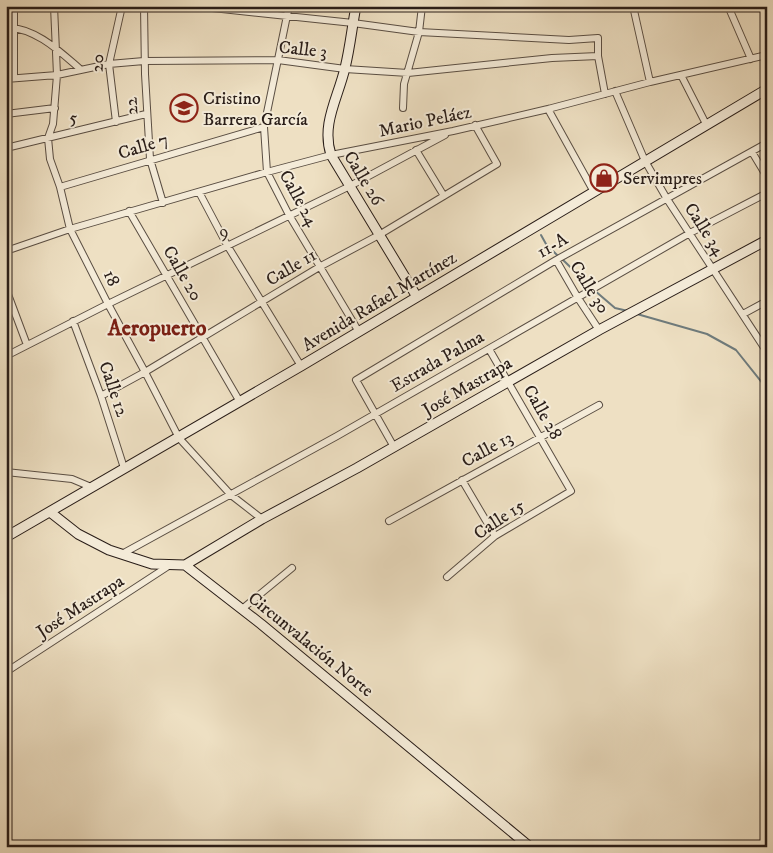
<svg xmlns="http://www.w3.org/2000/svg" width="773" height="853" viewBox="0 0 773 853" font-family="'IM FELL DW Pica',serif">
<rect width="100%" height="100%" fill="#eee0c3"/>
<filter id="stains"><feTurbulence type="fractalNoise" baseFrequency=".004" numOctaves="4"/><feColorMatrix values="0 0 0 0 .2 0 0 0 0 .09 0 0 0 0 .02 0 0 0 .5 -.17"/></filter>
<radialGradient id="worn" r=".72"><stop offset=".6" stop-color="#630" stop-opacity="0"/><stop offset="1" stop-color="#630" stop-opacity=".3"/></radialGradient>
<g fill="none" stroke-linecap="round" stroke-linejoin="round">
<path stroke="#6f7b7c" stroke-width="2" d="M541,235L546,244L558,256
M562,259L591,287
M594,290L615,308L628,311
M637,314L707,334L736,350L767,389"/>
<g stroke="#5a4e43" stroke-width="8">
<path id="street" d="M54,6L57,75L53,124L48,138L50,159L60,187L70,229L108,304L145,372L179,438L231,495L262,519
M144,6L145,74L150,159L163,203
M194,6L353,23L419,32L569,40L598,38V56L605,94
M289,6L264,127L267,172L289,215L359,332
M633,6L650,82
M728,6L751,59
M6,27C37,29 58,50 80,69
M681,75L706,124
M14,78V6
M6,79L57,75L109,64L144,61L278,60L345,69L408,73L552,58L598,56
M615,91L645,161L667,199L767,352
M403,108L404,84L419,32L422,6
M548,109L594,192
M6,114L55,108
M116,122L109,64L122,6
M6,148L146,114
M416,150L444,196
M752,152L767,177
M60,187L264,127
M199,192L227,245L301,366
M129,211L240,402
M6,251L70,229L267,172L331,155L453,131L548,109L650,82L767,55
M556,260L578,298L599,330
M6,289L27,345
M743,314L767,301
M73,321L101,396L124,468
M6,356L108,304L350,186L445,135
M101,396L145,372L321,266L379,235L497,164L475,125
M394,447L356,380L556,260L767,143
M6,472L72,479L91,487
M462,480L495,536
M389,521L599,405
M122,554L337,436L690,233L767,193
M447,577L495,536L571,491L489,349
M242,609L292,568
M6,672L170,565"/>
</g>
<g stroke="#291d18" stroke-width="11">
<path id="secondary" d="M356,6C352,27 350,48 345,68C338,98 321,124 331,155L417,297
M50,512L78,534L109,550L152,564L185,565L261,624L530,847
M6,537L301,366L767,89
M185,565L262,519L357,468L599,330L767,240"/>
</g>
<use href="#street" stroke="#f4ebd8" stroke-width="6"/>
<use href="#secondary" stroke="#f4ebd8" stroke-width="9"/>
</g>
<defs>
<g id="school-ring" transform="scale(1.4375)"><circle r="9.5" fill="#f4ebd8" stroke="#8f2418" stroke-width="1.5"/><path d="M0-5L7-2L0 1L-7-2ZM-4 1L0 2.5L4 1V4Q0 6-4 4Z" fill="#8f2418"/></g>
<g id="shop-ring" transform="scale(1.4375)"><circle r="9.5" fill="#f4ebd8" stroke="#8f2418" stroke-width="1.5"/><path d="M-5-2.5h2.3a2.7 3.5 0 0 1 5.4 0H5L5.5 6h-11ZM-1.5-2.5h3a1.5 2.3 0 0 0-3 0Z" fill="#8f2418"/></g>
</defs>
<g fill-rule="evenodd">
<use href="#school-ring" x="184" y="108"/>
<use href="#shop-ring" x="604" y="178"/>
</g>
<g text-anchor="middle" stroke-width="4" stroke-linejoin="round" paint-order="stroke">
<g font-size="18" fill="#291d18" stroke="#f4ebd8">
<text transform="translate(303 49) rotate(6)" y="6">Calle 3</text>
<text transform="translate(97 63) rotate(-87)" y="6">20</text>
<text transform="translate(131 106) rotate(-93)" y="6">22</text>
<text transform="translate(73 117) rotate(-14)" y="6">5</text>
<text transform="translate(425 121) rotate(-12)" y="6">Mario Peláez</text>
<text transform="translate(143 146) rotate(-17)" y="6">Calle 7</text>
<text transform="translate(364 178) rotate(59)" y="6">Calle 26</text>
<text transform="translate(299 198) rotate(61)" y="6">Calle 24</text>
<text transform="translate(705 229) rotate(57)" y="6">Calle 34</text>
<text transform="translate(223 231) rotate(-26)" y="6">9</text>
<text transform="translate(552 245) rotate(-30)" y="6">11-A</text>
<text transform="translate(291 267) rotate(-31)" y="6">Calle 11</text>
<text transform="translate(183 273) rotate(60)" y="6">Calle 20</text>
<text transform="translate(112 278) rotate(64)" y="6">18</text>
<text transform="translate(590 287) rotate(58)" y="6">Calle 30</text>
<text transform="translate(379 301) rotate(-31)" y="6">Avenida Rafael Martínez</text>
<text transform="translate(437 361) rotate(-30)" y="6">Estrada Palma</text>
<text transform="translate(467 386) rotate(-30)" y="6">José Mastrapa</text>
<text transform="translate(114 389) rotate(71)" y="6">Calle 12</text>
<text transform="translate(543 412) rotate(60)" y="6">Calle 28</text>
<text transform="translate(487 449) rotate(-29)" y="6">Calle 13</text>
<text transform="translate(499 519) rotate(-34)" y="6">Calle 15</text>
<text transform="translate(80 606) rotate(-33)" y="6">José Mastrapa</text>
<text transform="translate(311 644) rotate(39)" y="6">Circunvalación Norte</text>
</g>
<g font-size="18" fill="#291d18" stroke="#f4ebd8" text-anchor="start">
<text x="203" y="104">Cristino<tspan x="203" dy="21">Barrera García</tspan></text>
<text x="623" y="184">Servimpres</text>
</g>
<g font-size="22" font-weight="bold" fill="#7a1f14" stroke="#f4ebd8">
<text x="157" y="335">Aeropuerto</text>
</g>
</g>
<rect width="773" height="853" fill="none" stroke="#eee0c3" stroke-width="25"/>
<rect x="8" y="8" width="758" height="838" fill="none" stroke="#291d18" stroke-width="2.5"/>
<rect x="12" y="12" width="748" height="828" fill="none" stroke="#291d18"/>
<rect width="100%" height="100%" filter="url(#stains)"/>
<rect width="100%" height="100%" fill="url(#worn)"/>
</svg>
